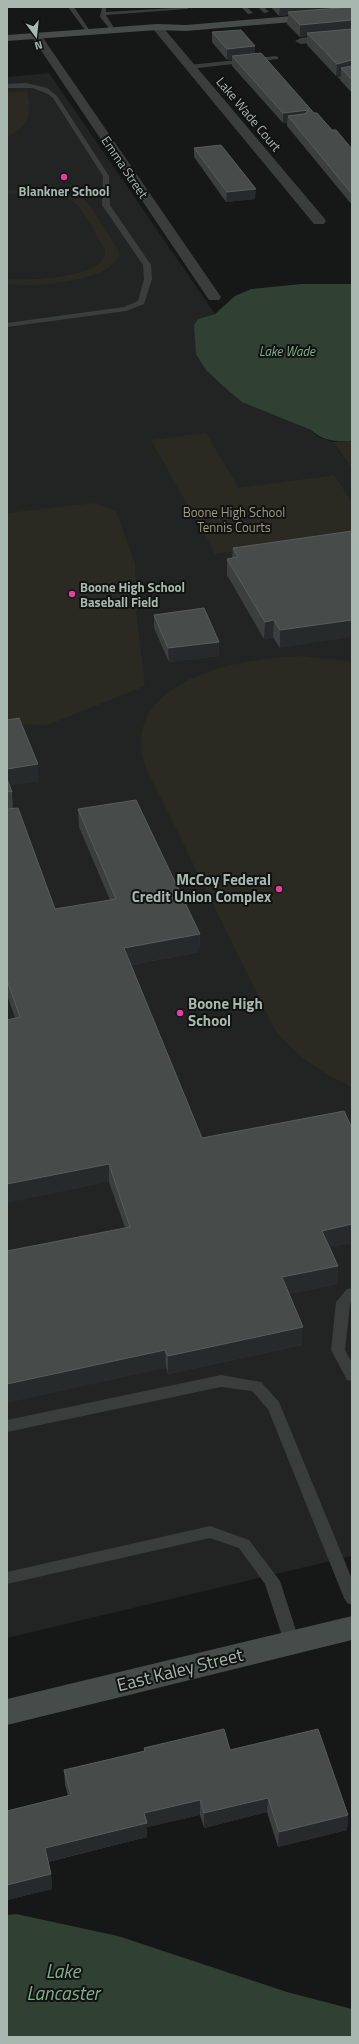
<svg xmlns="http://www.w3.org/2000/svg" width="359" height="2044" viewBox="0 0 359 2044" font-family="'Titillium Web',sans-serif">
<rect width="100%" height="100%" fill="#161717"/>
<path fill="#222424" d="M49,73L215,314L198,319L296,424L311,430L318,437L333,442L352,469V1556L7,1638V77Z"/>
<path fill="#2a2922" d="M27,91C33,115 29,125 7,138V93Z
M21,189L56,191L83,199L92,208L118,250L119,254C112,283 31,287 7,284V279C26,281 110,278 105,250C96,236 88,217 77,205C62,190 26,193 7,195V190Z
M206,433L239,488L334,475L352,502V536L215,554L151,440Z
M352,441V469L333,442Z
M94,503L116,511L135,563L137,617L145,686L45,726L7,722V513Z
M303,656L352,662V1087C321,1073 296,1056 275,1030L145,766C118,679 242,657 303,656Z"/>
<path fill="#304033" d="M301,284H352V441C335,442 323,441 311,430L242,402L223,386L206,370L196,354L194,325L198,319L215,314L235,296L251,289Z
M16,1914L118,1936L287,1992L352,2009V2037H7V1915Z"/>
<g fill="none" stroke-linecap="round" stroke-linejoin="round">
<path fill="#393e3c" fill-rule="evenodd" d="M68,7H74L92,34H88Z
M102,7H106V12L190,7L187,9L106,15L116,31L113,33L100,17Z
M241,7H247L253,13L248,14Z
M258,7H264L269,12L264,13Z
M276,56L278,57V59L189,69L186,67L189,65Z
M352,73V77L340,79L337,77Z
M26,83L47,88L57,96L109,176L110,205L151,265L152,279L144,304L126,311L7,327V323L124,307L138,301L144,279L143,265L102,205L103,176L53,98L48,94L33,88H7V84Z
M352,1288V1301L350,1304L345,1350L352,1363V1381L347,1380L331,1350L336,1302L347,1289Z
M221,1375L261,1382L279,1402L352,1579V1605L347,1603L344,1598L268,1409L252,1391L221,1387L7,1432V1420Z
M210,1526L249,1540L280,1581L300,1643L298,1648L292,1650L286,1648L265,1584L239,1548L210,1538L7,1584V1572Z"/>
<path fill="#393e3c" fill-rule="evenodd" d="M157,24L161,25L324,218L326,221L324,224H314L153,29L152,27Z
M352,33V39L301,44L295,41L301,38Z
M37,34L41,35L221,297L219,300H209L207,297L32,37Z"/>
<path fill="#454c49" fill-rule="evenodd" d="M352,11V17L186,31L157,30L7,41V35L157,24L186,25Z
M352,1616V1640L7,1725V1699Z"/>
</g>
<path fill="#3b3f3e" d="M271,7H352V93L340,80L341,75L336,76L307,45V36L300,37L287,24L288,15L279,16Z
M212,32L255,46V53L314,113L352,149V205L287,126V123H283L232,66V59L227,60L212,42Z
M194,148L255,199L226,202L194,157Z
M352,531L280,648L273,637L264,639L227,575V559L232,558L233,548Z
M154,615L219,642V656L169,662L154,628Z
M7,720L39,781L9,785L12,792L13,808L55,909L110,900L79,827L78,809L200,934L199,952L131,965L202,1138L352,1128V1243L330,1247L338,1266L337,1284L289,1294L302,1345L168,1374L125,1228L109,1182L15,1018L7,995V809H11L7,808Z
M144,1748L230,1750L348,1815L347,1830L278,1847L267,1812L204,1828L200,1815L147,1827V1837L48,1862L51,1874L52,1889L7,1900L68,1796L65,1785L64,1770L144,1751Z"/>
<path fill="#272a2a" d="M280,7H352L288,12V15L279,16Z
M352,20V32L307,33V36L300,37V25Z
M255,46V57L232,56V59L227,60V49Z
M352,60V72L341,68V75L336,76L337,64Z
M309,110L308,121L288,116L287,123H283V113Z
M256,189L255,199L226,202L227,192Z
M274,620L273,637L264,639L265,622Z
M352,620V637L280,648V630Z
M219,642V656L169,662L168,648Z
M38,764L39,781L7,786V769Z
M200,934L199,952L125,966L124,948Z
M109,1164V1182L7,1203V1184Z
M352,1224V1243L321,1249L322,1231Z
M338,1266L337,1284L281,1296L282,1277Z
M303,1327L302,1345L168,1374V1356Z
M165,1350L166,1368L7,1403V1384Z
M268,1798L267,1812L204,1828V1813Z
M200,1800V1815L147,1827V1837L46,1862L45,1848L144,1813Z
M348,1815L347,1830L278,1847L279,1832Z
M51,1874L52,1889L7,1900V1885Z"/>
<path fill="#474c4b" stroke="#565d5a" d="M352,7V20L300,25L288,12Z
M352,29V60L337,64L307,33Z
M241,30L255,46L227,49L212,32Z
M261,53L314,113H317L332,130H336L352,149V194L288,116L304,114L309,110L283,113L232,56Z
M352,66V80L341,68Z
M221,145L256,189L227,192L194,148Z
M352,531V620L280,630L274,620L265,622L227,559L238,557L233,548Z
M204,608L219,642L168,648L154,615Z
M19,718L38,764L7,769V720Z
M7,779L12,792L7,791Z
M136,800L200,934L124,948L202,1138L344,1111L352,1128V1224L322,1231L338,1266L282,1277L303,1327L168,1356L165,1350L7,1384V1251L130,1227L109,1164L7,1184V1020L20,1017L7,980V809L18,808L55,909L116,899L78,809Z
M224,1729L230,1750L318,1729L348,1815L279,1832L268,1798L204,1813L200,1800L144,1813L147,1823L45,1848L51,1874L7,1885V1811L71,1795L64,1770L145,1751L144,1748Z"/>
<g fill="#e73e9e" stroke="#111212" stroke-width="1.5">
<circle cx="64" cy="177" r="4"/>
<circle cx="72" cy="594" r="4"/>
<circle cx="279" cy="889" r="4"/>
<circle cx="180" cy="1013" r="4"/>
</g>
<g text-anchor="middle" stroke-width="4" stroke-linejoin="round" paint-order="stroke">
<g font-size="13" fill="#a8b7af" stroke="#111212">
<text transform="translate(249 114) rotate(50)" y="5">Lake Wade Court</text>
<text transform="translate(125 167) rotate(56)" y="5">Emma Street</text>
</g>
<g font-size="13" font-weight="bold" fill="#a8b7af" stroke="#111212">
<text x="64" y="196">Blankner School</text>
<text x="80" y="592" text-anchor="start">Boone High School<tspan x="80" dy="15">Baseball Field</tspan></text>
</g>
<g font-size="13" font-style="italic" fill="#81b08c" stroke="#111212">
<text x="287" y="356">Lake Wade</text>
</g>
<g font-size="13" fill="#a19b81" stroke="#111212">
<text x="234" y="517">Boone High School<tspan x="234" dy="15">Tennis Courts</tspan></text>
</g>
<g font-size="15" font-weight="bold" fill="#a8b7af" stroke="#111212" text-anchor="end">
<text x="271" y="885">McCoy Federal<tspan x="271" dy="17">Credit Union Complex</tspan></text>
<text x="188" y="1009" text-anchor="start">Boone High<tspan x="188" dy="17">School</tspan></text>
</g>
<g font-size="18" fill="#a8b7af" stroke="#111212">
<text transform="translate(180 1670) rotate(-14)" y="6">East Kaley Street</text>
</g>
<g font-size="19" font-style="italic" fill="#81b08c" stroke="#111212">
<text x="63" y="1978">Lake<tspan x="63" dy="22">Lancaster</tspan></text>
</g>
</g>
<rect width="359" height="2044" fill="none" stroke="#a8b7af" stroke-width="16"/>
<g transform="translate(36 36) rotate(165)" stroke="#111212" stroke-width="3" paint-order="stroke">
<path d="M0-3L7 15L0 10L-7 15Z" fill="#a8b7af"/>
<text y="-6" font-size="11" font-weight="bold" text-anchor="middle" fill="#a8b7af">N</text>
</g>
</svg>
